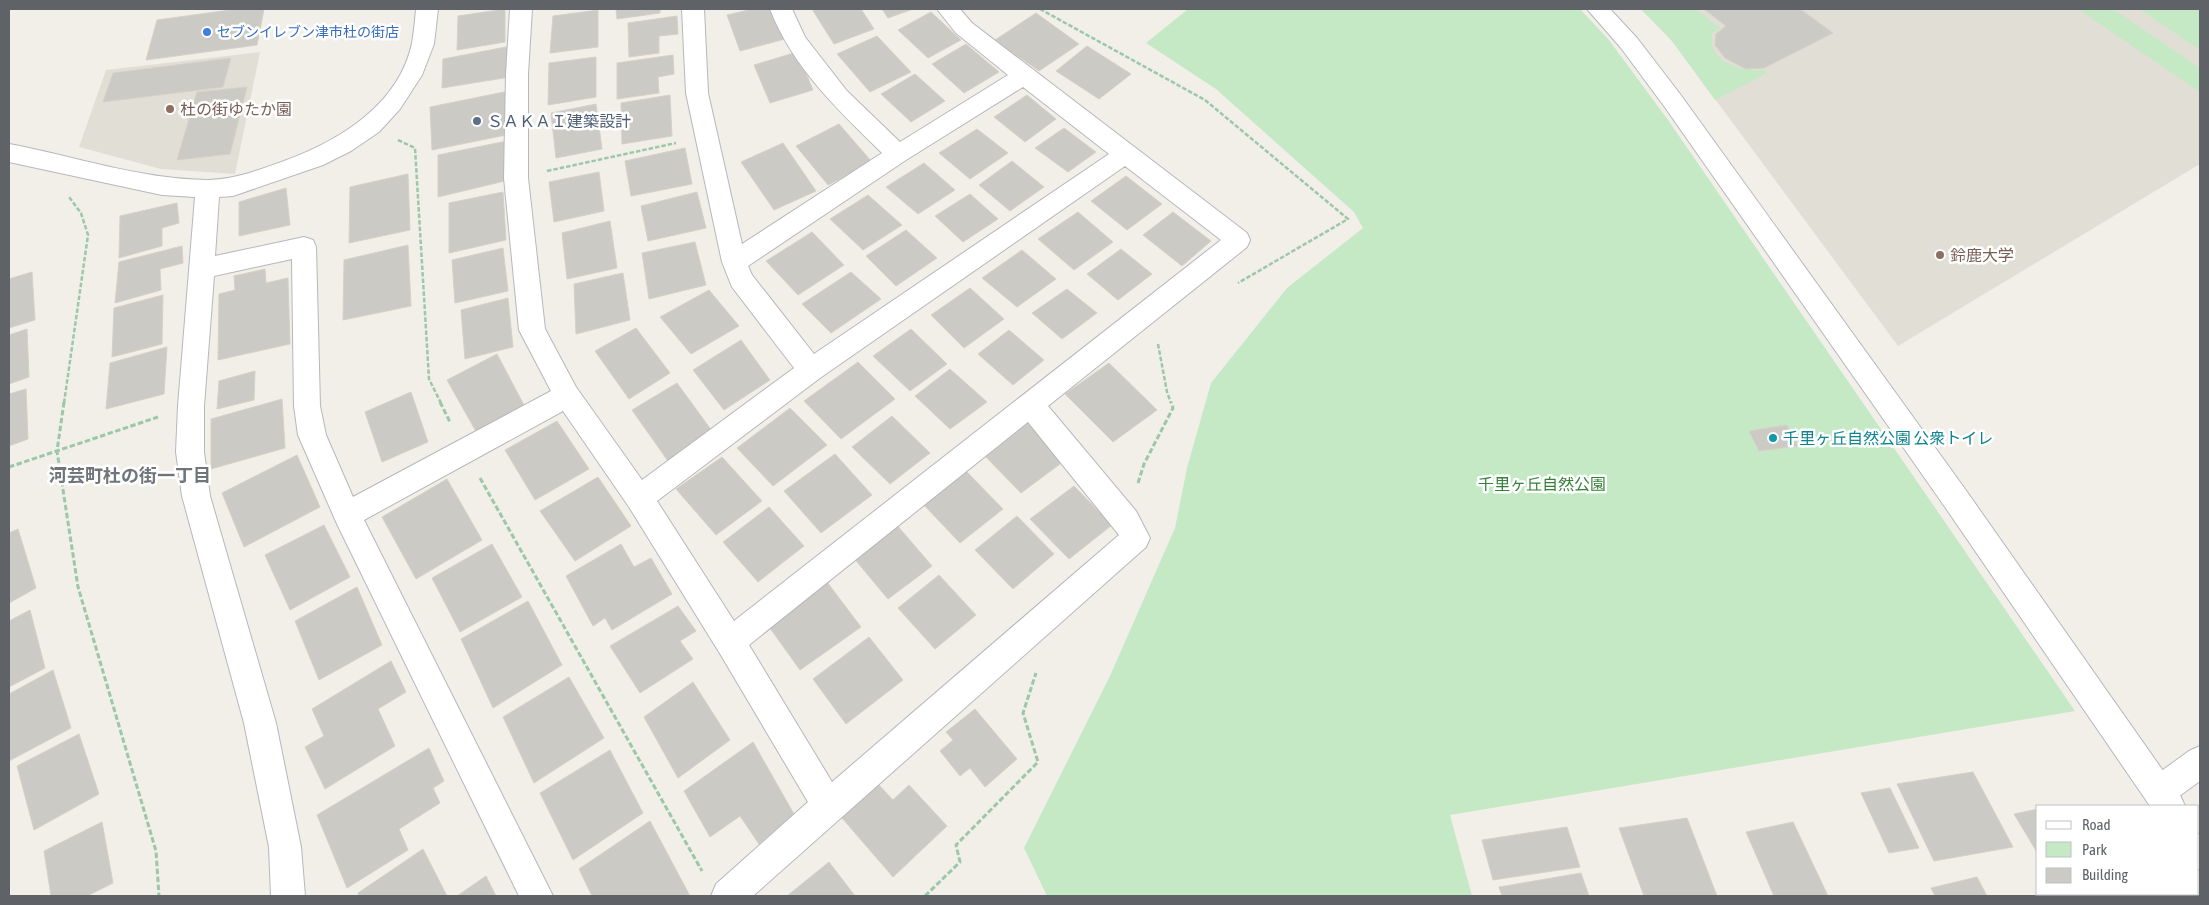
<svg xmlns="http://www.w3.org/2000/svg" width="2209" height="905" viewBox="0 0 2209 905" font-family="'Asap Condensed','Noto Sans JP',sans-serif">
<rect width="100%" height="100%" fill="#f1efe8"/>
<path fill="#e1ded6" d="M1641,9H2200V164L1898,346L1672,41Z
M260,52L235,174L161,169L79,147L106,70Z"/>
<path fill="#c5e8c5" d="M1188,9H1580L1609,40L1668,120L2075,711L1450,815L1472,896H1047L1024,848L1110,676L1175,528L1187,468L1211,383L1287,288L1363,228L1354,212L1216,89L1146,43Z
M1641,9H1695L1720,28L1712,33C1712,36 1711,42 1712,45C1718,66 1746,72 1764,70L1767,73L1715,100L1672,41Z
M2078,9H2113L2200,68V92Z
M2139,9H2200V50Z"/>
<path fill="#cccac5" stroke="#d6d1c6" d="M237,9H264L257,45L146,60L157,20Z
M505,9V42L457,50L458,16Z
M616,9H660V13L617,19Z
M753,9H774L785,39L740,51L727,15Z
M812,9H861L874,29L834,44Z
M882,9H913L888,18Z
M1704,9H1800L1833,33L1764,68L1746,69L1725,58L1715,45L1716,34L1726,26Z
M598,10V47L550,53L553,16Z
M931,12L961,40L928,58L898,30Z
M1036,13L1079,44L1039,71L995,40Z
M677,16L678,34L659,36V53L629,57L628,23Z
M877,36L911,72L870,92L837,54Z
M966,44L999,72L964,93L932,64Z
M511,46L510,77L442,88L443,59Z
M1087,46L1131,74L1099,99L1056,71Z
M797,52L813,90L770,103L754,65Z
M673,55L674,74L658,77L659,93L617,99V63Z
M596,57V97L548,105L549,63Z
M231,58L223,87L103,102L113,73Z
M915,74L945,101L911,122L881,94Z
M247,87L230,154L177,160L197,92Z
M509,91L511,134L432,150L430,107Z
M670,95L672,136L622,144L621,103Z
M1027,95L1056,119L1025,142L994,117Z
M596,104L602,149L556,158L551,113Z
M839,124L872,162L828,185L796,146Z
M1064,128L1096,152L1068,172L1035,148Z
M977,129L1008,153L970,179L939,153Z
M507,141L509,180L438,197V155Z
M783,143L816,191L774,210L741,162Z
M685,148L692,184L631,196L625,161Z
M1012,161L1044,187L1010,211L979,185Z
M924,163L955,190L918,214L886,187Z
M599,172L604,211L554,222L549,182Z
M408,174L410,230L349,243L350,187Z
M1126,176L1162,204L1127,230L1091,201Z
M286,188L290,225L239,236V202Z
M503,192L506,240L449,253V203Z
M697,192L706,228L648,241L641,206Z
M970,194L998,219L963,242L935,216Z
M868,195L902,225L863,250L830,219Z
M177,203L179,223L162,228V246L119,258L120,216Z
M1078,212L1113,242L1074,270L1038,239Z
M1173,212L1211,241L1182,266L1143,235Z
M610,221L617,268L567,279L562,233Z
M906,230L937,258L896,286L866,256Z
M812,232L844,265L798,295L766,261Z
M695,242L706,285L649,299L642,253Z
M408,245L411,306L343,320L344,260Z
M182,246L183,263L160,269L161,290L115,303L119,262Z
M503,248L508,291L455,303L452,260Z
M1121,249L1152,274L1118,300L1087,274Z
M1022,250L1056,279L1017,307L982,278Z
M265,269L266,283L288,278L290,344L218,360L219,294L235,290L234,276Z
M32,272L35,320L9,328V279Z
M851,272L881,299L831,333L802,304Z
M623,273L630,320L576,334L574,284Z
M970,288L1004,319L964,348L931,315Z
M1067,289L1097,313L1062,339L1032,313Z
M709,290L739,326L691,354L660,317Z
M163,295L162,344L112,357L114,308Z
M508,298L513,347L465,359L461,310Z
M636,328L670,373L629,399L595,351Z
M27,329L29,377L9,384V335Z
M911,329L947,364L910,391L873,356Z
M1009,330L1044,360L1013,385L978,354Z
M741,340L770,380L724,410L693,370Z
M167,347L164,394L106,409L110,363Z
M497,354L525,407L478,435L447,380Z
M858,362L895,399L841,439L804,401Z
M1109,363L1157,410L1113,442L1065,394Z
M950,369L987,402L950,429L915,396Z
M255,371L254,400L217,409L219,381Z
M677,383L712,431L668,461L632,410Z
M26,389L28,439L9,446V394Z
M411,392L428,442L382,462L365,412Z
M282,399L285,448L211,469V419Z
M790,408L827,445L773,486L737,448Z
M892,416L930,453L890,484L852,447Z
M557,421L589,469L535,500L505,450Z
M1025,421L1064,461L1021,493L981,452Z
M1787,425L1798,446L1759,451L1749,431Z
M835,454L872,495L821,533L784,491Z
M297,455L320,507L244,547L222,493Z
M722,457L762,501L716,535L676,489Z
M964,469L1003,509L960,543L921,502Z
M598,477L631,526L575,561L540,511Z
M447,479L482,540L416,579L382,517Z
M1074,486L1112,525L1069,559L1030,519Z
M769,507L804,546L758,582L723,542Z
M1017,516L1054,554L1013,589L975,550Z
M896,524L932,566L888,599L852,556Z
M324,525L350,577L290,610L265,555Z
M18,529L36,588L9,603V533Z
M492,544L522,597L460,632L432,578Z
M621,544L634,567L651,558L672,594L612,630L605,618L593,626L566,576Z
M939,575L976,615L935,649L898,608Z
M827,582L861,627L800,670L767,624Z
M357,587L382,645L319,680L295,621Z
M528,601L562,665L493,708L461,639Z
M678,606L696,631L680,641L693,659L640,693L610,646Z
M30,610L45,668L9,687V621Z
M869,637L903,680L846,724L813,679Z
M391,661L406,692L378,709L395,746L325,789L305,747L324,736L312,709Z
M53,670L71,728L9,761V694Z
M569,677L604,738L534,783L503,717Z
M693,682L730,740L678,778L644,717Z
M975,709L1017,759L985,787L970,768L960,776L940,751L953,740L946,732Z
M79,734L99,794L34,830L17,766Z
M753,742L794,814L759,844L740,816L710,837L684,791Z
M429,748L444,781L433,788L440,803L399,829L408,850L347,888L317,815Z
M610,750L643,813L573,860L540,793Z
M1973,772L2013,847L1934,861L1897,784Z
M878,784L893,800L909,785L947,826L893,877L842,818Z
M1890,788L1919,848L1889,853L1861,793Z
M2038,809V854L2014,814Z
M1687,818L1717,896H1644L1619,828Z
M650,821L690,896H592L579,869Z
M102,822L113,883L87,896H51L44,851Z
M1793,822L1828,896H1774L1746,832Z
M1567,827L1580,867L1493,880L1482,840Z
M423,849L447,896H359L358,893Z
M829,862L855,896H787Z
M1581,873L1589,896H1502L1499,887Z
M486,876L496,896H457Z
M1977,877L1987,896H1935L1931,888Z"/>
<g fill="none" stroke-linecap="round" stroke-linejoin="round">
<g stroke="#b5b8bc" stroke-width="2">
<path id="minor" d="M416,9H438L434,44L422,75L400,109L379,132L351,151L323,165L233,196L219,197L215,256L304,237L313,240L316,247L320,406L326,435L353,497L551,391L519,330L504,178L506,74L510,9H532L528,74V178L545,329L576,387L642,480L794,368L732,287L722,262L686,93L682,9H704L708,93L742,244L882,153C839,111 792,67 770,9H792L805,37L847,91L900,142L1008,75L956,33L937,9H960L972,23L1247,233L1250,240L1247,247L1048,406L1136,511L1150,538L1146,547L753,896H711L716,884L808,802L719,652L629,507L563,411L364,520L553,896H519L337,524L298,435L294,406L292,259L214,276L204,406V452L210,496L276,723L301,847L305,896H271L269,847L244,723L182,496L176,452L178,406L195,197L162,195L9,162V144C74,156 139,179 207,180C233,180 259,170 284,161C339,141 399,105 412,43C414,32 415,20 416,9ZM1023,87L1109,154L814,354L752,275L748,266L906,160ZM1125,166L1221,240L734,621L657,501L820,378ZM1028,422L1119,535L832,782L749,645Z
M2200,746V781L2171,802L2162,806L2149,802L2144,791L2149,780L2189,751Z"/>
</g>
<g stroke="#b5b8bc" stroke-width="2">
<path id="tertiary" d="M1587,9H1610L1637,38L1680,94L1965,489L2180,795L2185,806H2150L1945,507L1664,106L1621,48Z
M2198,834L2200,835V870L2198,869Z"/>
</g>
<path stroke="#9cc7a9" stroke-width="2.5" stroke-dasharray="4.5 2" stroke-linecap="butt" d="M1040,9L1205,100L1348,219L1238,283
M398,140L415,148L429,379L441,403
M547,171L676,143
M1158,344L1167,392L1171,403
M64,403L88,235L81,213L69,197"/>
<path stroke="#9cc7a9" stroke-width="3" stroke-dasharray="5.5 2.5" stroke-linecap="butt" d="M64,402L57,451L78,587L156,851L159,896
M440,402L450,422
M9,467L158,417
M480,478L702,871
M1138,483L1144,464L1173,408L1171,402
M925,896L960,862L956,845L1038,762L1023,713L1036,673"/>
<use href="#minor" fill="#fff" fill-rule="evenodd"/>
<use href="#tertiary" fill="#fff" fill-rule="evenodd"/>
</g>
<circle fill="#3f7fe0" stroke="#fff" stroke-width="2" cx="207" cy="32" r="5"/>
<g fill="#8d6e63" stroke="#fff" stroke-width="2">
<circle cx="170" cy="109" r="5"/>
<circle cx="1940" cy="255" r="5"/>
</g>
<circle fill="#5c6f8a" stroke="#fff" stroke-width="2" cx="477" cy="121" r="5"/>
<circle fill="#0f9aa8" stroke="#fff" stroke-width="2" cx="1773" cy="438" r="5"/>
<g text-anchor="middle" stroke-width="5" stroke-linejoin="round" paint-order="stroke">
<g font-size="14" fill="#366cbe" stroke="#fff" text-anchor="start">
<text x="217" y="37">セブンイレブン津市杜の街店</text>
</g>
<g font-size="16" fill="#785e54" stroke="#fff" text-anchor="start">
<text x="180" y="115">杜の街ゆたか園</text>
<text x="1950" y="261">鈴鹿大学</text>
</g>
<g font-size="16" fill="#4e5e75" stroke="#fff" text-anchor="start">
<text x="487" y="127">ＳＡＫＡＩ建築設計</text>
</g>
<g font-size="16" fill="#0d838f" stroke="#fff" text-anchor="start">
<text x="1783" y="444">千里ヶ丘自然公園 公衆トイレ</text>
</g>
<g font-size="16" fill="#348238" stroke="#fff">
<text x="1542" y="490">千里ヶ丘自然公園</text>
</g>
<g font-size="18" font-weight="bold" fill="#70757a" stroke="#fff">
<text x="130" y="482">河芸町杜の街一丁目</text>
</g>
</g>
<rect width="2209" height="905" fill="none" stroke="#5f6368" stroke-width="20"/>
<rect x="2036" y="805" width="162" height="90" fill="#ffffff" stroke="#bfc1c3"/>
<rect x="2046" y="821" width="25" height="8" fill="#ffffff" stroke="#bfc1c3"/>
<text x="2082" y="830" font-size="15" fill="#5f6368">Road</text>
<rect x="2046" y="842" width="25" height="15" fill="#c5e8c5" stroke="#bfc1c3"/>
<text x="2082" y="855" font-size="15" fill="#5f6368">Park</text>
<rect x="2046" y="868" width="25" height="15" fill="#cccac5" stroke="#bfc1c3"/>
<text x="2082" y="880" font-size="15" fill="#5f6368">Building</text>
</svg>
